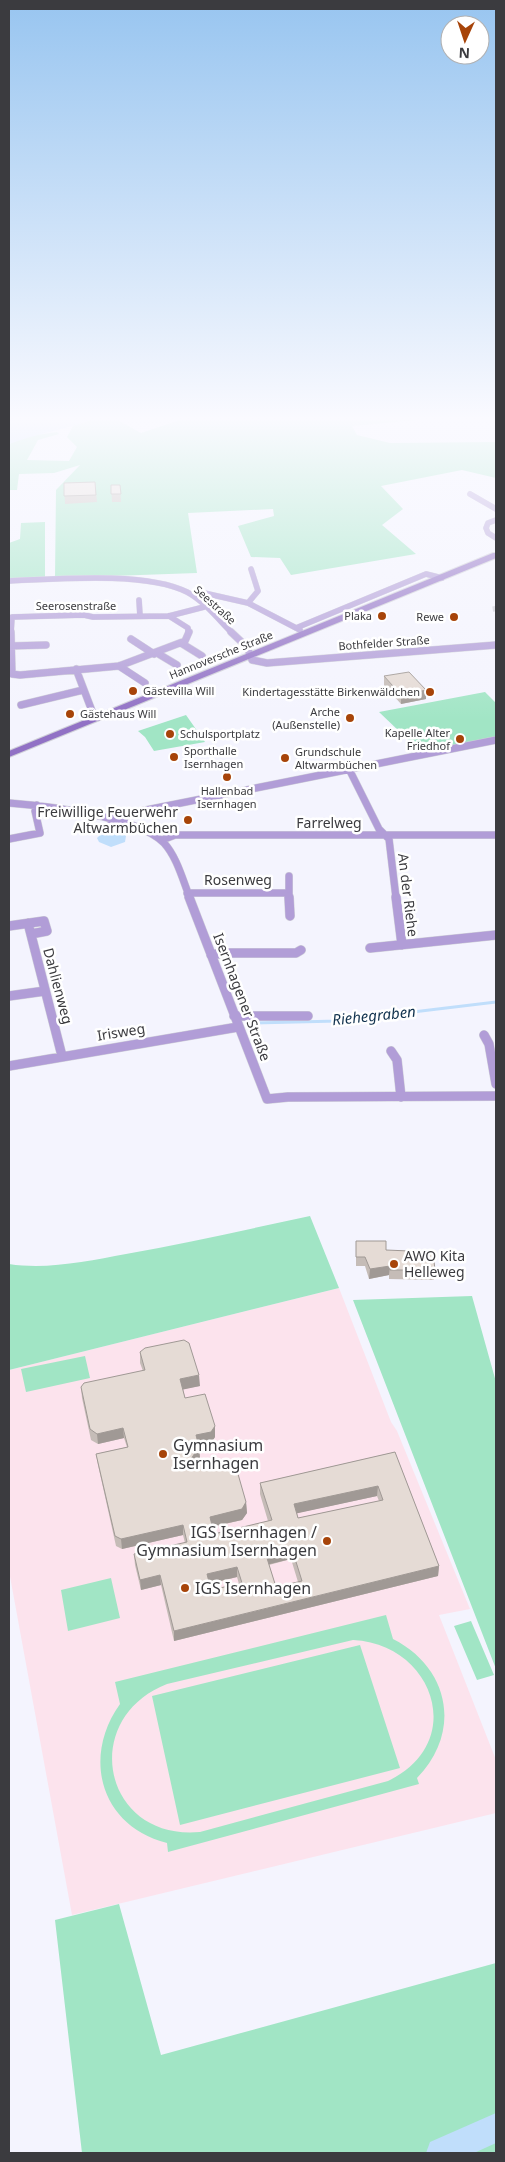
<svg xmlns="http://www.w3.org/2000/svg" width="505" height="2162" viewBox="0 0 505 2162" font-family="'Noto Sans',sans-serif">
<rect width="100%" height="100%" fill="#f4f4fe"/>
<path fill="#fce3ed" d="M339,1288L391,1422L397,1431L470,1609L439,1615L496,1760V1813L72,1915L9,1571V1370Z"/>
<path fill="#a1e5c5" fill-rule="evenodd" d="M94,419H116L141,433L183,419H429L352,426L357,435L390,443L496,442V478L462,470L381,486L403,509L382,525L416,554L291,575L280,558L251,557L238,526L274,516L273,509L188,513L197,573L55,578L56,490L80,465L54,473L19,474L17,490H9V444L29,436L57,432L59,434L38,440L27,460L69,461L77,447L67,437L73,426Z
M45,522V579L9,580V543L20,539L21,523Z
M485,692L496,703V737L422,753L379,712Z
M186,715L205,742L154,751L145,737L138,731Z
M310,1216L339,1288L9,1370V1264C47,1270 88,1261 126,1254C188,1243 249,1229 310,1216Z
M472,1296L496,1382V1669L353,1300Z
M85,1356L90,1378L26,1392L21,1369Z
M111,1578L120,1618L68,1631L61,1590Z
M386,1615L393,1639C450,1668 462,1732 417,1778L419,1784L168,1852L167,1843C100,1826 82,1757 120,1704L115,1682ZM353,1640C434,1644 468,1743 388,1781L200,1832C103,1841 78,1719 167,1684Z
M471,1621L494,1675L477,1680L454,1626Z
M360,1645L400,1768L180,1825L152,1696Z
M119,1904L161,2055L496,1963V2153H82L55,1920Z"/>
<path fill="#c0defb" d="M9,419H94C66,429 36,434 9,444Z
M112,830L120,831L126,836L125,842L111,847L99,842L97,838L104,831Z"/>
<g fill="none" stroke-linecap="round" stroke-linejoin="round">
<path stroke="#c0defb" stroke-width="3" d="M251,1023L338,1021L496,1002"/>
<path fill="#c0defb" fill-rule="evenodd" d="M496,2113V2143L474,2153H426L430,2142Z"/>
<path stroke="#cfcfd8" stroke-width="5.5" stroke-dasharray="5.5 2.5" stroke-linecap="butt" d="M495,606L496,613"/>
<g stroke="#cfcfd8" stroke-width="6">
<path id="street-far2" d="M470,494L496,509
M496,520L488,523L486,528L488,533L496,538
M9,581C55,579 146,571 187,592C204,601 218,619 232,633
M204,593L248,603L300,630
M139,600L140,616
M248,603L258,591L251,569
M169,616L188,628V633
M169,616L204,607
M296,628L426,574L442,578
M11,633L12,617L84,615L93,617L169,616"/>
</g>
<g stroke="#cfcfd8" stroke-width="8">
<path id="street-far1" d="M11,632L12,674L20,675L119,666L185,641L189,632
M231,632L247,647L252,660L267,663L496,645
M131,639L154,654
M181,643L202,656
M9,646L46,645
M157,653L177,665
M119,666L145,683
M76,669L92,711L98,717
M21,705L83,690
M349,769L379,829L389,839L396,898
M9,803C46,806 138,816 164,843C177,857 183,881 190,898
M110,820L116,816L496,740
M9,839L40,833L35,811L37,805
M162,840L175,835H496
M289,876V893
M187,893H289V898"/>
</g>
<g stroke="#cfcfd8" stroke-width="10">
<path id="street" d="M189,897L267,1099L288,1097L496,1096
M289,897L290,916
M396,897L402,945
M28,923L62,1056
M9,926L44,921L47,931L31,934
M370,948L496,935
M211,955L223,953H296L301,950
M9,996L45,991
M234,1016H308
M484,1035L489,1044L496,1084
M391,1051L397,1060L401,1097
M9,1066L238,1027"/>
</g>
<g stroke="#cfcfd8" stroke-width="2">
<path id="secondary" d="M493,553H496V558L9,757V751Z"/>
</g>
<use href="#street-far2" stroke="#b19dd7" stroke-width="5.5"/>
<use href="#street-far1" stroke="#b19dd7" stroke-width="7"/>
<use href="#street" stroke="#b19dd7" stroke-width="9"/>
<use href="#secondary" fill="#9171c5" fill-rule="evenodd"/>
</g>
<path fill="#c5bcb7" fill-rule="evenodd" d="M95,482L97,502L65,504L64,483Z
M111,485H120L121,502H112Z
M384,676L426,699L401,704L384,685Z
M356,1241L386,1250L435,1270L434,1280L389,1279V1275L369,1279L365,1266H356Z
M140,1352L200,1386L183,1389L185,1398L215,1437L211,1443L198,1445L200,1458L197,1461L246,1502L247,1513L242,1520L212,1527L214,1534L268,1521L260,1494V1483L395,1452L439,1566L438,1576L174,1641L161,1585L141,1590L135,1565L134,1554L185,1543L183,1535L122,1549L116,1546L98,1465L96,1454L127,1447L124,1438L98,1444L91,1440L82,1398L81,1387L143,1371L140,1363ZM377,1496L379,1501L298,1518L297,1513ZM291,1559L298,1582L276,1587L269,1565ZM237,1577L239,1584L211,1590L210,1584Z"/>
<path fill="#a09995" d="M426,690V699L401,704V695Z
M390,1266L389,1275L369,1279L370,1269Z
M199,1375L200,1386L181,1390L180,1379Z
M215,1426V1437L211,1443L196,1446V1435Z
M123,1428L124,1438L98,1444L97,1434Z
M199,1447L200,1458L192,1470L191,1459Z
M378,1486L377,1496L294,1514V1504Z
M246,1502L247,1513L242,1520L210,1527V1517Z
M183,1525V1535L122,1549L121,1539Z
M292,1549L291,1559L266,1565V1555Z
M439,1566L438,1576L174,1641V1631Z
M237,1567V1577L207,1584V1574Z
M160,1575L161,1585L141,1590L140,1580Z"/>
<path fill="#e5dbd5" stroke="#a09995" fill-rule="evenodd" d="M95,482L96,495L64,496V483Z
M111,485H120L121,494H111Z
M409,672L426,690L401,695L384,676Z
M356,1241H386V1250L433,1252L435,1270H390V1266L370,1269L365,1257H356Z
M184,1340L189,1343L199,1375L180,1379L185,1398L205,1394L215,1426L211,1432L196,1435L199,1447L191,1459L208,1465L234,1460L246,1502L242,1509L210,1517L214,1534L272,1520L260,1483L395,1452L439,1566L174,1631L160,1575L140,1580L134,1554L187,1542L183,1525L121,1539L115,1536L96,1454L128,1447L123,1428L97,1434L90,1429L81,1387L84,1383L145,1370L140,1352L145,1348ZM378,1486L383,1500L298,1518L294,1504ZM292,1549L302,1581L276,1587L266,1555ZM237,1567L242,1583L211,1590L207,1574Z"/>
<linearGradient id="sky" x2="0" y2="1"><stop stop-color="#98c5f0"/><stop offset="0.58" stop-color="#fafaff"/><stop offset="1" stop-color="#fafaff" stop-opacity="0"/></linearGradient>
<rect width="505" height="722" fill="url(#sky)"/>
<g fill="#a74409" stroke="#fff" stroke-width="2">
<circle cx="382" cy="616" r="5"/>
<circle cx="454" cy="617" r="5"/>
<circle cx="133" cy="691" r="5"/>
<circle cx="430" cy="692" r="5"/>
<circle cx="70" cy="714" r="5"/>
<circle cx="350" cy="718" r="5"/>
<circle cx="170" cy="734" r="5"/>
<circle cx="460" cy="739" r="5"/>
<circle cx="174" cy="757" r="5"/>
<circle cx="285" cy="758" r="5"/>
<circle cx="227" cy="777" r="5"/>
<circle cx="188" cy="820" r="5"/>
<circle cx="394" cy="1264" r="5"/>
<circle cx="163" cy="1454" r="5"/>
<circle cx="327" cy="1541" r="5"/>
<circle cx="185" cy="1588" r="5"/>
</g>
<g text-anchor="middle" stroke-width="5" stroke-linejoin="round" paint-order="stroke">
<g font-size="11" fill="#3b3b3f" stroke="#fff">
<text transform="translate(215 605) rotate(42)" y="4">Seestraße</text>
<text x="76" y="610">Seerosenstraße</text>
<text transform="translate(384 643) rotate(-4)" y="4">Bothfelder Straße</text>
<text transform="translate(221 655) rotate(-22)" y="4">Hannoversche Straße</text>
</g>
<g font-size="11" fill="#3b3b3f" stroke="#fff" text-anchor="end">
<text x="372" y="620">Plaka</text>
<text x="444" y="621">Rewe</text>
<text x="143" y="695" text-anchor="start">Gästevilla Will</text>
<text x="420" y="696">Kindertagesstätte Birkenwäldchen</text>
<text x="340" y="716">Arche<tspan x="340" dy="13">(Außenstelle)</tspan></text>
<text x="80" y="718" text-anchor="start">Gästehaus Will</text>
<text x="450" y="737">Kapelle Alter<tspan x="450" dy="13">Friedhof</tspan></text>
<text x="180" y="738" text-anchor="start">Schulsportplatz</text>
<text x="184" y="755" text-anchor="start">Sporthalle<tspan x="184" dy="13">Isernhagen</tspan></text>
<text x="295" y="756" text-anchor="start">Grundschule<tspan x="295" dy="13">Altwarmbüchen</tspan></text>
<text x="227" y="795" text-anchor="middle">Hallenbad<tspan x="227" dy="13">Isernhagen</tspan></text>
</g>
<g font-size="14" fill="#3b3b3f" stroke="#fff" text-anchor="end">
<text x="178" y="817">Freiwillige Feuerwehr<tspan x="178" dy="16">Altwarmbüchen</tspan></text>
<text x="404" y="1261" text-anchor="start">AWO Kita<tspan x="404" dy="16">Helleweg</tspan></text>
</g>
<g font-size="14" fill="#3b3b3f" stroke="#fff">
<text x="329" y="828">Farrelweg</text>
<text x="238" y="885">Rosenweg</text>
<text transform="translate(408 895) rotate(83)" y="5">An der Riehe</text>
<text transform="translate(58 986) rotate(75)" y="5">Dahlienweg</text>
<text transform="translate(242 997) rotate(69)" y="5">Isernhagener Straße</text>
<text transform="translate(121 1032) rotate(-9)" y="5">Irisweg</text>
</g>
<g font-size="15" font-style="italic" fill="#10314d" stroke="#fff">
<text transform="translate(374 1016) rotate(-6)" y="5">Riehegraben</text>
</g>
<g font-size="16" fill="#3b3b3f" stroke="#fff" text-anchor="start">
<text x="173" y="1451">Gymnasium<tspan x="173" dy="18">Isernhagen</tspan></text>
<text x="317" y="1538" text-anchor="end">IGS Isernhagen /<tspan x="317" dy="18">Gymnasium Isernhagen</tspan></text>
<text x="195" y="1594">IGS Isernhagen</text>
</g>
</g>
<rect width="505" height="2162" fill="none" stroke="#3b3b3f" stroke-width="20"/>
<g transform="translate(465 40) rotate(183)"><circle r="24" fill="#ffffff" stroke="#b1b1b2"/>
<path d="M0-4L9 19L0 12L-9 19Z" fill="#a74409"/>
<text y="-8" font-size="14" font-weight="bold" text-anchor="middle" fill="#3b3b3f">N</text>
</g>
</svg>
